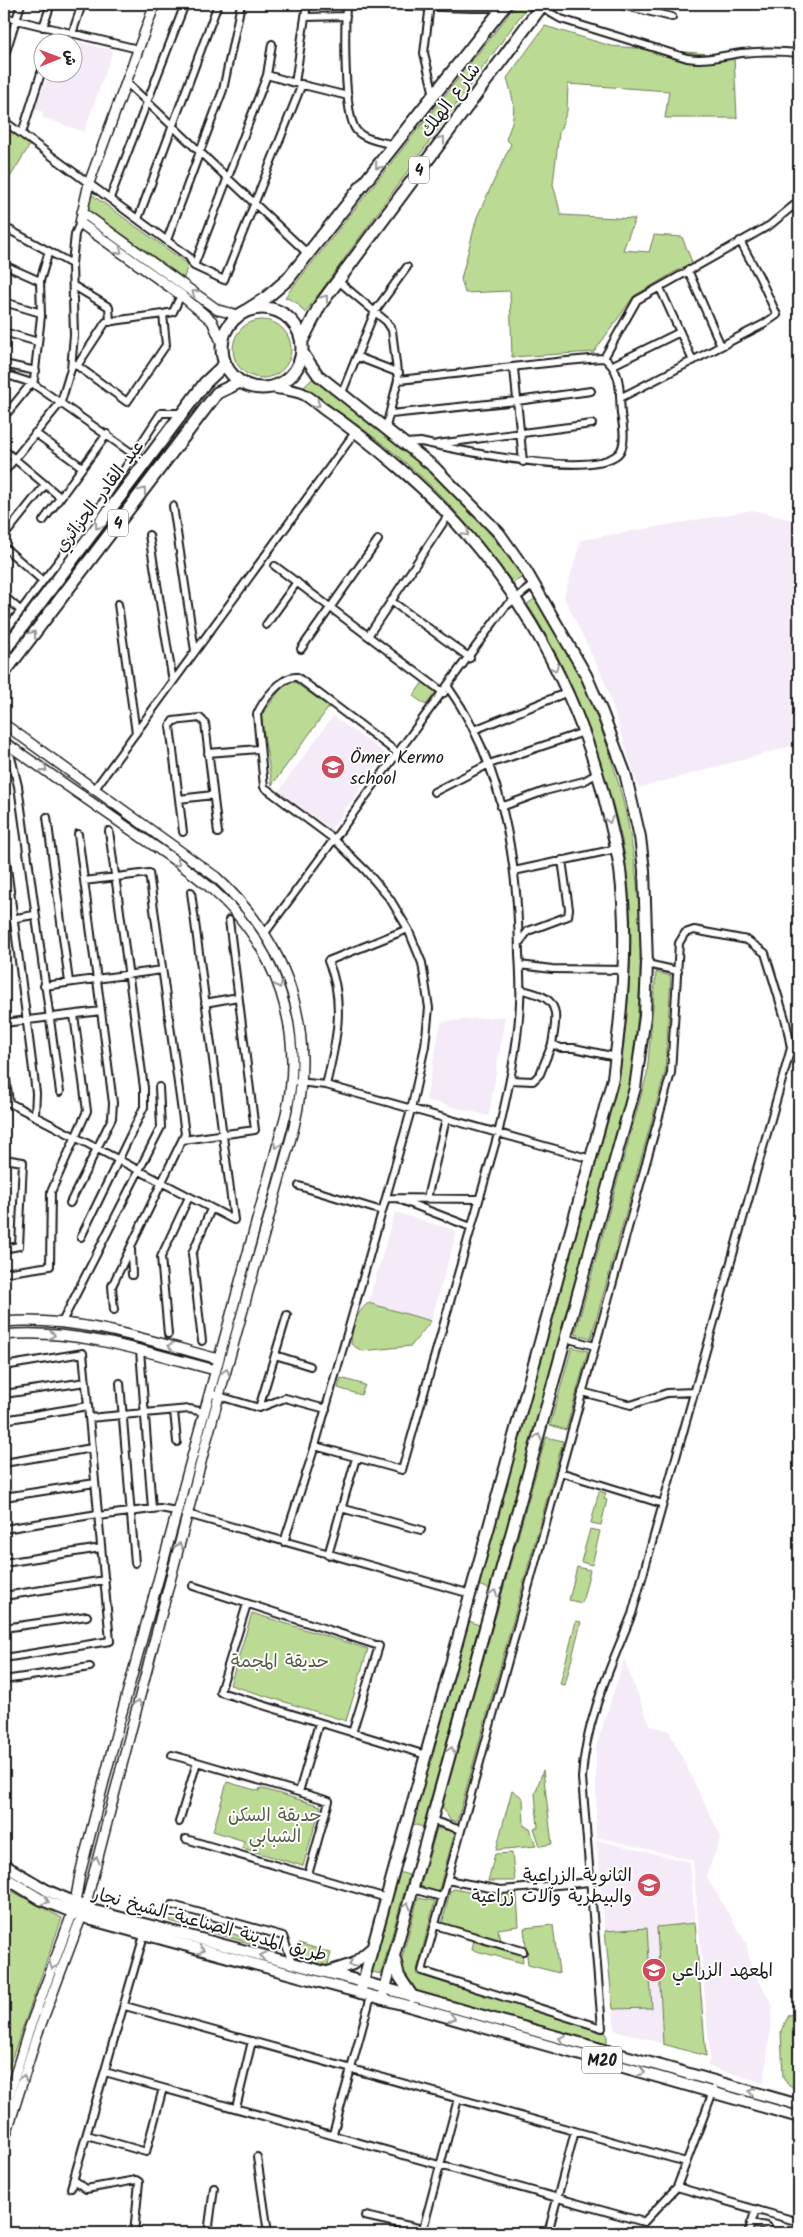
<svg xmlns="http://www.w3.org/2000/svg" width="803" height="2237" viewBox="0 0 803 2237" font-family="Kalam,'Playpen Sans Arabic',sans-serif">
<rect width="100%" height="100%" fill="#fff"/>
<filter id="ink" filterUnits="userSpaceOnUse"><feTurbulence type="fractalNoise" baseFrequency=".02" numOctaves="2"/><feDisplacementMap in="SourceGraphic" scale="10" xChannelSelector="R" yChannelSelector="G"/><feConvolveMatrix kernelMatrix="1 2 1 2 8 2 1 2 1" color-interpolation-filters="sRGB"/></filter>
<g filter="url(#ink)">
<path fill="#f5eaf7" d="M61,38L113,50L84,132L42,117L43,112L35,109L49,73L72,72V42H60Z
M753,510L799,522V744L639,788L604,680L564,597L581,540Z
M333,716L386,754L331,829L279,791Z
M505,1016L489,1116L426,1100L441,1022Z
M395,1212L457,1231L431,1321L368,1303Z
M624,1660L650,1725L669,1731L721,1837L706,1876L746,1943L751,1966L773,2006L764,2083L707,2066L710,2058L693,1860L596,1837V1747Z
M596,1840L690,1862L706,2056L615,2030Z"/>
<path fill="#bbda93" stroke="#6c7b58" d="M517,4H529L305,313L297,303L285,297Z
M545,26L611,46L734,56L737,118H665L669,91L568,84L567,111L559,133L553,184L561,215L635,219L623,250L649,252L654,235L682,237L692,262L634,296L594,352L512,357L510,291L465,293L461,279L477,217L511,144L506,139C517,112 515,106 507,78Z
M4,122L30,145L9,179L4,180Z
M91,194L188,264L184,278L86,208Z
M233 349a29 29 0 1 1 58 0a29 29 0 1 1-58 0Z
M312,379C364,417 418,455 463,502C485,526 504,552 523,577L513,583C487,549 461,515 430,485C392,448 347,417 304,387Z
M536,598C549,620 564,641 574,664C641,806 653,933 629,1087L490,1589L478,1585L618,1084C630,1006 637,924 623,846C619,824 612,801 605,780C587,718 563,659 527,604Z
M289,678L329,707L272,785L261,716Z
M423,682L436,692L426,705L413,696Z
M656,972L671,976L665,1073L591,1338L575,1334L647,1074Z
M368,1303L431,1321L411,1346L362,1351L351,1344C352,1327 355,1314 368,1303Z
M572,1347L588,1351L566,1430L550,1425Z
M341,1378L365,1385L361,1395L338,1388Z
M546,1437L563,1441L457,1822L450,1820L442,1806Z
M599,1491L606,1493L604,1499L607,1500L601,1525L591,1523Z
M590,1529L600,1531L592,1565L581,1562Z
M577,1567L590,1570L582,1603L569,1600Z
M252,1613L368,1649L346,1721L230,1685Z
M469,1621L479,1625L423,1827L412,1824Z
M576,1621L581,1622L565,1685L560,1684Z
M543,1770L552,1844L540,1846L534,1828H538L535,1794Z
M227,1782L259,1791L260,1788L321,1806L303,1866L242,1848L244,1841L213,1831Z
M512,1790L523,1798L524,1826L530,1828L536,1846L496,1850Z
M437,1828L455,1832L438,1893L420,1888Z
M512,1853L515,1881H488L495,1854Z
M399,1872L409,1875L381,1974L372,1972Z
M6,1888L62,1918L4,2080V2053L11,2025L4,2023V1891Z
M454,1889L493,1897L517,1895L519,1926L498,1929L500,1941L442,1924L450,1891Z
M418,1898L435,1901L416,1974L607,2033V2044L406,1988L401,1961Z
M172,1915L276,1947L278,1951L170,1921Z
M695,1923L706,2056L663,2044L657,1927Z
M553,1925L559,1973L528,1965L524,1928Z
M647,1928L652,2008L613,2009L605,1931Z
M474,1939L522,1953L523,1963L472,1950Z
M299,1943L331,1953L327,1968L295,1958Z
M799,2013V2089L789,2086L783,2078L781,2031L789,2015Z"/>
<g fill="none" stroke-linecap="round" stroke-linejoin="round">
<g stroke="#1c1c1c" stroke-width="10">
<path id="minor" d="M307,4L295,83L348,96
M346,4C345,28 343,112 356,130C364,140 383,142 395,145
M346,4L472,8
M430,4L424,53L434,95
M472,4V8H502
M617,4L672,17
M540,7L561,19L687,58C707,61 721,56 741,53C760,51 780,51 799,53
M4,17L138,49
M306,17L346,16
M43,27L51,4
M72,34L82,4
M52,42L56,30
M272,44L267,75L295,83
M4,58L21,4
M126,82L308,254
M4,121L189,257L194,266L224,280L302,84
M22,133L42,70
M110,198L185,4
M138,219L218,4
M4,227L72,264
M167,240L223,90L241,4
M4,265L40,281
M194,266L267,75
M688,270L721,346
M337,280L387,322L392,330L398,380
M74,286L109,307L110,322
M660,288L693,361
M4,302L41,313
M4,332L38,342
M358,357L399,373
M72,362L127,402L166,345L163,314L173,312L181,295
M4,364L36,371
M613,365L680,332
M77,366L106,322L163,314
M514,368L523,462
M4,374L32,383L146,463
M342,393L375,311L407,267
M620,398L764,324L777,315L759,276L740,241
M4,409L8,412L34,380L41,316L40,281L49,251
M391,414L517,401L591,391
M386,427L398,380C467,374 535,362 604,358L637,300L770,225L799,201
M35,433L82,467
M405,443L421,442C458,450 590,479 618,454C627,446 623,425 621,414C619,392 623,372 604,358
M437,444L592,424
M4,450L60,497
M4,472L61,402L71,369L74,335L72,264L75,234L80,223
M173,506L195,651
M43,521L107,434
M149,535L173,682
M4,536L45,485
M4,547L43,581L97,511L161,413H183
M275,566L444,693
M4,596L21,611
M391,601L470,658
M118,604L136,733
M266,625L297,582
M4,633L43,581
M368,636L449,514
M301,649L378,540
M474,730L568,692
M4,751L11,757L18,786L60,1092
M208,753L259,749
M94,790L356,431
M434,792L489,764L584,732
M179,799L213,795
M501,807L545,791L584,781L598,773
M47,817L69,982
M183,832L170,726L173,721L200,718L205,723L218,833
M4,844L36,1093L35,1116
M514,871L616,849
M84,881L149,873L185,1134L112,1286L114,1310
M191,892L234,1220
M4,920L34,915
M694,930L747,940L765,953L786,1022L791,1048L632,1614C611,1666 585,1721 582,1778L602,2028L422,1971L671,1073L679,943L685,933Z
M265,933L505,607L534,584
M519,943L528,931L568,916L569,909L562,860
M647,964L678,971
M520,965L552,969L624,970
M44,986L162,970
M520,989C527,992 533,992 539,995C562,1003 555,1025 552,1044L561,1048H574L616,1057
M205,1003L238,997
M4,1023L101,1011
M4,1063L9,1103
M510,1080L533,1081L540,1074L552,1044
M298,1082L326,1085L591,1159
M326,1085C336,1044 346,1002 328,961L408,929
M4,1100L234,1220
M183,1140L255,1130L229,920
M4,1159L23,1162L19,1246L4,1249
M299,1186L382,1211
M386,1198L479,1199
M427,1198L446,1119
M401,1200L471,1227
M70,1203L112,1118L113,1103L78,834
M81,1237L144,1107V1088L109,831
M131,1249L132,1275
M4,1273L50,1266L51,1192L87,1111L74,1015
M62,1322L161,1127L159,1087
M168,1334L161,1257L189,1197
M565,1338L595,1346
M202,1341L192,1254L211,1209
M140,1350L152,1509
M275,1355L310,1366
M4,1366L83,1353L110,1641L4,1658
M120,1383L135,1563
M582,1392L631,1405L667,1393L695,1392
M209,1393L259,1408L285,1398L326,1409
M4,1394L86,1382
M259,1408L287,1315
M174,1411L177,1442
M89,1418L189,1409L204,1412
M4,1420L88,1406
M315,1446L402,1470L498,1134C508,1091 518,1047 520,1003C521,987 520,970 519,954C518,861 503,764 448,687
M4,1463L92,1448
M560,1472L663,1504
M4,1497L95,1483
M341,1508L421,1530
M187,1514L471,1594
M98,1516L160,1508L176,1511
M4,1529L98,1514
M284,1542L315,1446L411,1110L425,1046L429,1008L422,963L408,929L390,899L366,871L335,840L264,787L257,714C263,701 282,675 297,677L399,754
M328,1555L356,1458
M4,1563L101,1548
M193,1586L379,1646L352,1733
M4,1596L105,1580
M247,1604L220,1692L426,1755
M4,1628L87,1616
M4,1680L90,1667
M172,1755L197,1762
M299,1792L319,1723
M431,1820L461,1830
M179,1822L197,1762L329,1801L308,1875L387,1898
M186,1839L308,1875
M447,1880L501,1890L590,1882
M412,1889L442,1897
M172,1905L283,1936L292,1963
M435,1925L523,1951
M125,2006L686,2162
M105,2072L644,2222L677,2187L714,2089
M236,2108L252,2041
M333,2134L371,1996
M87,2135L146,2152L163,2088
M257,2157L268,2233
M74,2180L86,2189L136,2180L139,2182L134,2233
M677,2187L799,2222
M71,2188L144,1935
M365,2216L440,2233
M751,2223L766,2226L773,2233
M423,2229L458,2099
M208,2233L214,2188
M548,2233L575,2131
M748,2233L756,2209"/>
</g>
<g stroke="#1c1c1c" stroke-width="12">
<path id="tertiary" d="M4,724L216,877C290,945 317,1029 294,1127L207,1439L85,1907
M4,742C47,772 91,802 134,832C161,851 189,869 214,891C277,947 305,1031 286,1114L119,1723L80,1874L75,1903
M4,1322C78,1316 148,1340 218,1359
M4,1335C76,1328 146,1352 215,1370"/>
</g>
<g stroke="#1c1c1c" stroke-width="12">
<path id="secondary" d="M155,4L89,183L80,223L181,295L212,321L222,344
M82,212L218,310L238,315
M4,2111L28,2032L75,1906
M4,2141L37,2035L84,1910"/>
</g>
<g stroke="#1c1c1c" stroke-width="14">
<path id="primary" d="M302,352L318,375L434,467L499,533L526,571L586,675L602,712L625,773L640,837L644,870L647,964L645,1016L635,1088L382,1999
M272,387C281,389 292,390 301,393C309,396 317,404 325,410C350,427 374,446 397,466C504,556 578,681 609,817C613,835 618,853 620,870C629,940 622,1009 613,1078L360,1993
M4,1865L48,1891L95,1911L363,1982L799,2105
M4,1877L40,1899L92,1920L405,2005L799,2117
M395,1959L399,1976L413,1997
M328,1972L353,1964L373,1947"/>
</g>
<g stroke="#1c1c1c" stroke-width="15">
<path id="trunk" d="M222 348a40 40 0 1 1 80 0a40 40 0 1 1-80 0Z
M247,310L266,298L288,279L506,4
M302,341L320,305L543,4
M4,651L205,383L225,364
M4,673L217,393L240,382"/>
</g>
<use href="#minor" stroke="#fff" stroke-width="6"/>
<use href="#tertiary" stroke="#fff" stroke-width="9"/>
<use href="#secondary" stroke="#fff" stroke-width="9"/>
<use href="#primary" stroke="#fff" stroke-width="10"/>
<use href="#trunk" stroke="#fff" stroke-width="11"/>
</g>
<defs><path id="oneway-chevron" d="M-2-3.5L2.5 0L-2 3.5" fill="none" stroke-width="1.6" stroke-linecap="round" stroke-linejoin="round" transform="scale(1.25)"/></defs>
<g stroke="#999">
<use href="#oneway-chevron" transform="translate(442 139) rotate(-53)"/>
<use href="#oneway-chevron" transform="translate(378 166) rotate(129)"/>
<use href="#oneway-chevron" transform="translate(119 251) rotate(36)"/>
<use href="#oneway-chevron" transform="translate(195 293) rotate(-144)"/>
<use href="#oneway-chevron" transform="translate(325 298) rotate(-54)"/>
<use href="#oneway-chevron" transform="translate(317 404) rotate(35)"/>
<use href="#oneway-chevron" transform="translate(143 491) rotate(-53)"/>
<use href="#oneway-chevron" transform="translate(98 526) rotate(127)"/>
<use href="#oneway-chevron" transform="translate(466 533) rotate(48)"/>
<use href="#oneway-chevron" transform="translate(33 634) rotate(-53)"/>
<use href="#oneway-chevron" transform="translate(555 668) rotate(64)"/>
<use href="#oneway-chevron" transform="translate(44 769) rotate(35)"/>
<use href="#oneway-chevron" transform="translate(609 820) rotate(77)"/>
<use href="#oneway-chevron" transform="translate(177 863) rotate(35)"/>
<use href="#oneway-chevron" transform="translate(279 985) rotate(71)"/>
<use href="#oneway-chevron" transform="translate(277 1145) rotate(105)"/>
<use href="#oneway-chevron" transform="translate(52 1335) rotate(4)"/>
<use href="#oneway-chevron" transform="translate(171 1346) rotate(-165)"/>
<use href="#oneway-chevron" transform="translate(226 1372) rotate(-75)"/>
<use href="#oneway-chevron" transform="translate(538 1437) rotate(-74)"/>
<use href="#oneway-chevron" transform="translate(179 1546) rotate(-76)"/>
<use href="#oneway-chevron" transform="translate(494 1593) rotate(-74)"/>
<use href="#oneway-chevron" transform="translate(138 1703) rotate(-75)"/>
<use href="#oneway-chevron" transform="translate(451 1750) rotate(-74)"/>
<use href="#oneway-chevron" transform="translate(96 1860) rotate(-75)"/>
<use href="#oneway-chevron" transform="translate(46 1901) rotate(24)"/>
<use href="#oneway-chevron" transform="translate(407 1906) rotate(-75)"/>
<use href="#oneway-chevron" transform="translate(201 1950) rotate(15)"/>
<use href="#oneway-chevron" transform="translate(263 1956) rotate(-165)"/>
<use href="#oneway-chevron" transform="translate(352 1964) rotate(151)"/>
<use href="#oneway-chevron" transform="translate(53 1966) rotate(111)"/>
<use href="#oneway-chevron" transform="translate(452 2018) rotate(16)"/>
<use href="#oneway-chevron" transform="translate(562 2039) rotate(-164)"/>
<use href="#oneway-chevron" transform="translate(642 2072) rotate(16)"/>
<use href="#oneway-chevron" transform="translate(23 2078) rotate(-73)"/>
<use href="#oneway-chevron" transform="translate(752 2092) rotate(-165)"/>
</g>
</g>
<defs>
<g id="school-disc" transform="scale(1.25)"><circle r="9.5" fill="#d1495b" stroke="#fff"/><path d="M0-5L7-2L0 1L-7-2ZM-4 1L0 2.5L4 1V4Q0 6-4 4Z" fill="#fff"/></g>
<g id="university-disc" transform="scale(1.25)"><circle r="9.5" fill="#d1495b" stroke="#fff"/><path d="M0-5L7-2L0 1L-7-2ZM-4 1L0 2.5L4 1V4Q0 6-4 4Z" fill="#fff"/></g>
</defs>
<g fill-rule="evenodd">
<use href="#school-disc" x="333" y="767"/>
<use href="#school-disc" x="649" y="1885"/>
<use href="#university-disc" x="654" y="1970"/>
</g>
<g text-anchor="middle" stroke-width="4" stroke-linejoin="round" paint-order="stroke">
<g fill="#fff" stroke="#606060" stroke-width="1">
<rect x="409" y="156.5" width="20" height="27" rx="4"/>
<rect x="108" y="509.5" width="20" height="27" rx="4"/>
<rect x="582" y="2046.5" width="40" height="27" rx="4"/>
</g>
<g font-size="16" font-weight="bold" fill="#1c1c1c">
<text x="419" y="176">4</text>
<text x="118" y="529">4</text>
<text x="602" y="2066">M20</text>
</g>
<g font-size="18" fill="#1c1c1c" stroke="#fff">
<text transform="translate(450 100) rotate(-53)" y="6">شارع الهلك</text>
<text transform="translate(99 496) rotate(-53)" y="6">عبد القادر الجزائري</text>
<text transform="translate(210 1924) rotate(15)" y="6">طريق المدينة الصناعية-الشيخ نجار</text>
</g>
<g font-size="18" fill="#1c1c1c" stroke="#fff" text-anchor="start">
<text x="350" y="763">Ömer Kermo<tspan x="350" dy="21">school</tspan></text>
<text x="632" y="1881" text-anchor="end">الثانوية الزراعية<tspan x="632" dy="21">والبيطرية وآلات زراعية</tspan></text>
<text x="672" y="1976">المعهد الزراعي</text>
</g>
<g font-size="18" fill="#545e46" stroke="#fff">
<text x="280" y="1667">حديقة المجمة</text>
<text x="275" y="1821">حدبقة السكن<tspan x="275" dy="21">الشبابي</tspan></text>
</g>
</g>
<rect width="803" height="2237" fill="none" stroke="#fff" stroke-width="20"/>
<rect x="10" y="10" width="783" height="2217" fill="none" stroke="#1c1c1c" stroke-width="2" filter="url(#ink)"/>
<g transform="translate(58 58) rotate(89)"><circle r="24" fill="#ffffff" stroke="#a4a4a4"/>
<path d="M0-4L9 19L0 12L-9 19Z" fill="#d1495b"/>
<text y="-8" font-size="14" font-weight="bold" text-anchor="middle" fill="#1c1c1c">ش</text>
</g>
</svg>
